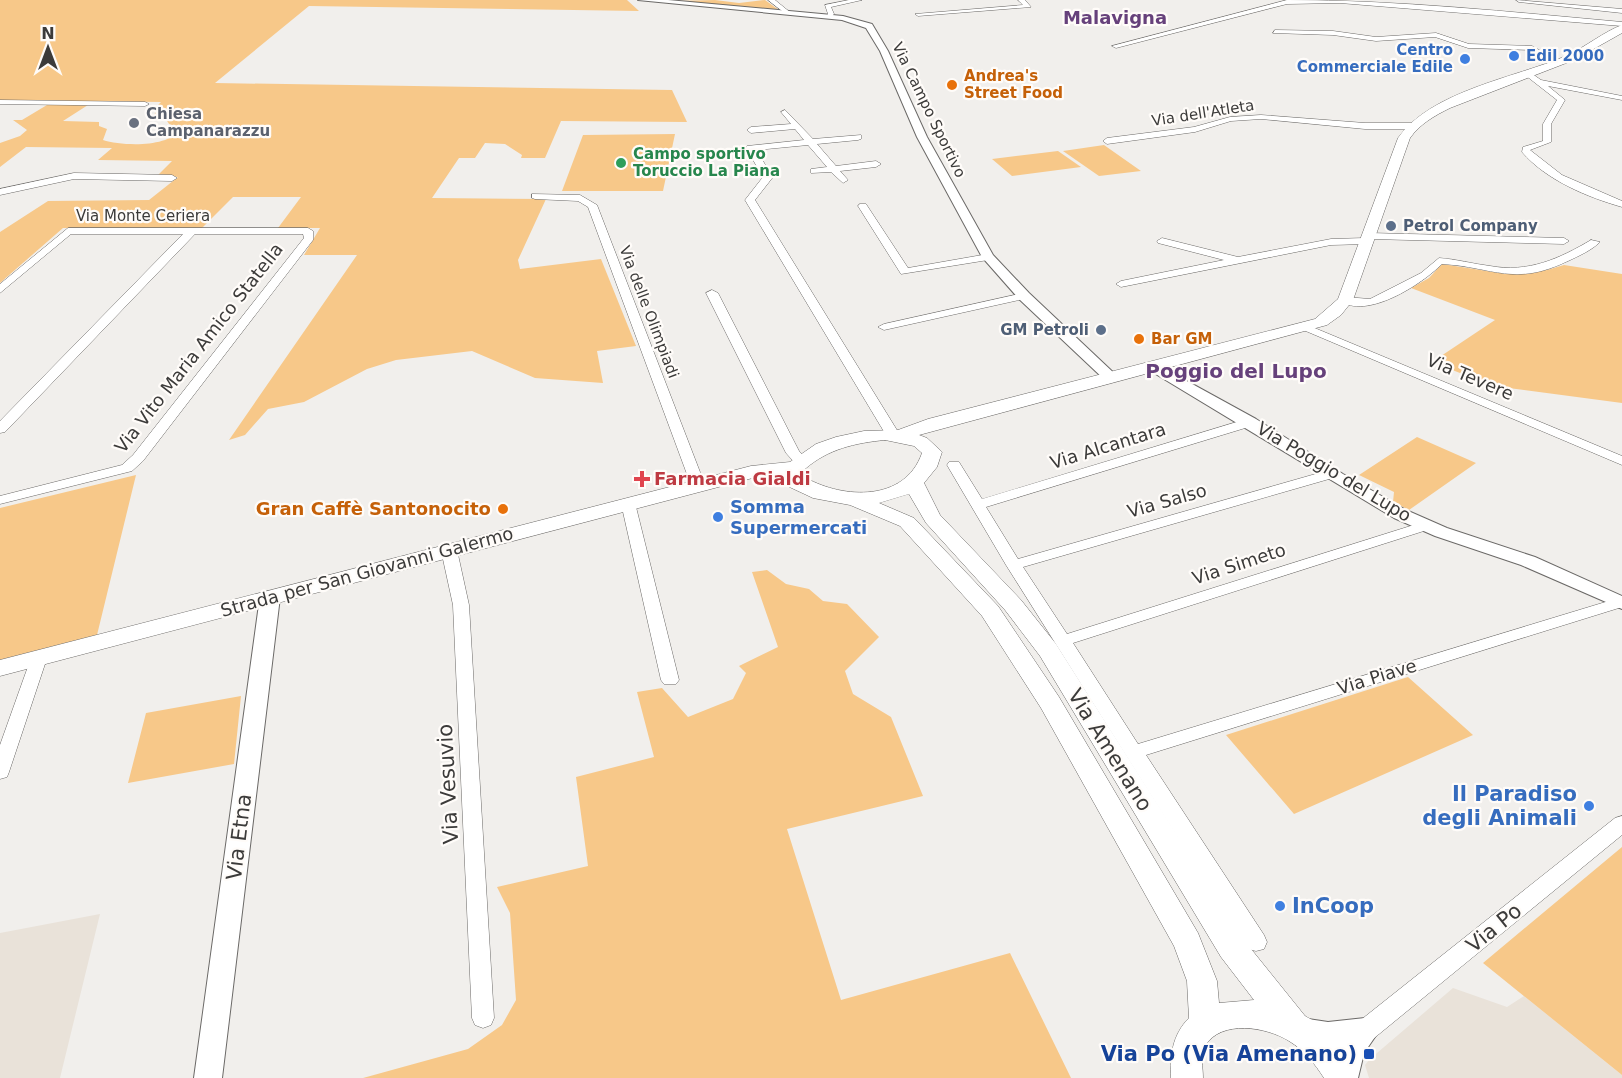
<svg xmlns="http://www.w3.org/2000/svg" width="1622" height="1078" viewBox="0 0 1622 1078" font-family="'DejaVu Sans',sans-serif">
<rect width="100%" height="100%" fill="#f1efec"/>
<path fill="#e9e2d9" d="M100,914L60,1078H0V933Z
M1453,988L1507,1007L1524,996L1622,1075V1078H1369L1365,1065L1370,1059Z"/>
<path fill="#f7c889" d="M0,0H627L639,11L309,6L215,83L672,90L687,122L561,121L545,158H521L522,155L505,144L485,143L475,158H459L432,198L546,199L518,260L520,269L601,259L636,346L597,351L603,383L535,378L472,351L396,360L367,369L304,402L268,409L245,435L229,440L357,255H304L320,228H278L301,197H233L202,228H63L0,283V232L48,201L149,200L178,177L158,175L172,161L98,160L112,148L26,147L0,167V143L20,136L27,130L13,120H22L47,105H88L63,121L99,122V126L107,129L103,140C122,146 169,148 180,129L169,124L166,119L154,115L159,108H155L161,102L0,100Z
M715,0L739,3L765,0L779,10L672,1Z
M675,134L663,191H562L583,135Z
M1104,145L1141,171L1099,176L1063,151Z
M1058,151L1081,167L1012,176L992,159Z
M1442,264L1506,274L1547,270L1564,265L1622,274V403L1493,386L1432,362L1495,320L1411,288L1429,278Z
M1417,437L1476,463L1409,510L1393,502L1394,492L1359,475Z
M136,475L97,635L0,660V508Z
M767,570L786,584L809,589L823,601L847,604L879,637L845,671L853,694L891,717L923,796L787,829L841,1000L1010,953L1071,1078H363L468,1049L502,1025L516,1000L510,913L497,887L588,866L576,777L654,757L637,692L662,688L688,717L733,699L746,673L739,666L778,647L752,572Z
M1408,677L1473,735L1294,814L1226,735Z
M241,696L234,764L128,783L146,713Z
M1622,847V1075L1483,963Z"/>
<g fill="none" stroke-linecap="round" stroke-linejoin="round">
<g stroke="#6b6967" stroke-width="1">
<path id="minor" d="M768,0H775L791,13L786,14Z
M849,0H862L831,7L834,14L830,18H826L828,14L825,5Z
M1018,0H1025L1031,7L918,16L915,14L1023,5Z
M1287,0C1399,0 1511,12 1622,22V26L1340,3L1287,4L1116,48L1112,46Z
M1516,0L1622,9V13L1519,2Z
M1275,30L1333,31L1376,37L1436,33L1469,44L1532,46L1560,62L1553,64L1530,50L1468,48L1435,37L1376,41L1333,35L1273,33Z
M1528,71L1541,80L1622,96V100L1548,86L1565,100L1551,124V142L1530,150L1562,175L1622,201V207C1587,197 1546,180 1522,152L1523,147L1543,141V124L1557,100L1525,75Z
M0,100L145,102L149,104L145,106L0,104Z
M785,110L813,139L861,135V139L858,140L817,144L836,166L876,161L881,164L876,167L840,171L848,180L843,183L831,172L811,173V169L827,167L808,145L756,150L773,177L755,200L900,435L898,438H888L886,435L745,200L763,177L746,148L747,146L804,140L795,129L751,133L747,130L751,127L791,124L781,112Z
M1261,115L1365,123H1412L1416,126L1412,129H1365L1261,119L1231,121L1195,132L1107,144L1103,141L1107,138L1194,127L1230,117Z
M74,173L172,175L177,178L172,181L74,179L0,195V189Z
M532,194L580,195L597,205L705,485L703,488H693L691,485L588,207L578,201L535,199L532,198Z
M860,204H866L908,268L988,254L993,257L988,260L901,274L858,206Z
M308,228L313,231V240L143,461L132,471L0,504V496L122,465L133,455L304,238L303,234H195L5,432L0,433V421L183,234H71L0,293V284L68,228Z
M1369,233L1564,238L1569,241L1564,244L1371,239V243L1367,244L1331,245L1121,287L1116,284L1121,281L1224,260L1158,243L1157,241L1162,238L1238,257L1331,239L1365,238V234Z
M1591,240L1600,242C1592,250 1579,256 1568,261C1514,287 1494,267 1442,264C1422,284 1366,321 1339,300L1345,297L1370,299L1421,273L1439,258C1456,259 1473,264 1490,266C1528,273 1559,259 1591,240Z
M712,290L718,293L799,451L807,460L805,463H795L786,453L706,293Z
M1024,293L1030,296L1028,298L884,330L878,327L884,324Z
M1305,324L1622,456V465L1301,329L1299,327Z
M1250,418L1255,419L1257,422L1255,425L986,507L1018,559L1326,471L1331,470L1338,474L1336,477L1023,567L1067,634L1420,523H1430L1432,526L1430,529L1073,643L1138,744L1622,597V607L1146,755L1264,935L1267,942L1264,949L1256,951L1248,949L1006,565L947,465L949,462H959L982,499Z
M628,499L635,503L679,680L676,684H664L661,680L621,503Z
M449,545L457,550L469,605L494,1018L491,1025L483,1028L475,1025L472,1018L453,605L441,550Z
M39,652L45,654L47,658L9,772L7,777L0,779V745L31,658L33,654Z
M1622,816V835L1373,1039L1365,1042L1357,1039L1354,1031L1357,1023L1615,818Z"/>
</g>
<g stroke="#6b6967" stroke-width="2">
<path id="tertiary" d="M638,0H668L843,16L872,24L888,51L927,137L993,255L1029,293L1116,375L1118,378L1116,381H1106L1019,299L982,257L917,137L880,51L866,28L842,20Z
M1154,363L1256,419L1343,474L1406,510L1447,528L1535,557L1622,596V609L1521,565L1435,536L1394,518L1149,370L1147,367Z
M270,591L277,593L280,597L222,1078H194L260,597L263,593Z
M1365,1018L1375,1022L1379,1031L1364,1053L1358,1078H1330L1338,1047L1328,1048L1298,1041L1294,1032L1298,1023L1308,1019L1328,1022Z"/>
</g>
<g stroke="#6b6967" stroke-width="1">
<path id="secondary" d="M1622,25V33L1574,60L1450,108C1434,116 1420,124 1410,138L1353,300L1341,315L1327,325L919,435L927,438L942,452L937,467L924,483L940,515L1021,600L1056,644L1243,939L1305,1016C1330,1029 1348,1053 1358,1078H1324C1315,1064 1304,1050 1289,1041C1267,1027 1221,1019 1205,1046C1200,1055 1203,1068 1203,1078H1171C1170,1056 1172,1035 1189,1018L1187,981L1174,946L1041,708L982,616L900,526L850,505L813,498L764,475L0,676V660L751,466L790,462L816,444L836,437L864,431L898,430L928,419L1315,319L1338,299L1398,138C1431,91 1514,78 1566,56C1584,48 1605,31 1622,25ZM885,440L914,446L922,453C905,502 844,499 806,478L805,469C828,449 855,443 885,440ZM909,494L926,523L1005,610L1040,656L1221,957L1254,1000L1219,1003L1217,981L1198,933L1059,697L998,606L914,518L879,503Z"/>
</g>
<use href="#minor" fill="#fff" fill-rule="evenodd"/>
<use href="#tertiary" fill="#fff" fill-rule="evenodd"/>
<use href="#secondary" fill="#fff" fill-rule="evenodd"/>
</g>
<g fill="#3f7fe0" stroke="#fffcf9" stroke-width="2">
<circle cx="1514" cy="56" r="6"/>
<circle cx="1465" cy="59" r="6"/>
<circle cx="718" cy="517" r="6"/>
<circle cx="1589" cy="806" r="6"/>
<circle cx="1280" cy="906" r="6"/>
</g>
<g fill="#e8710a" stroke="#fffcf9" stroke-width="2">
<circle cx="952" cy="85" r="6"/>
<circle cx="1139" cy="339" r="6"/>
<circle cx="503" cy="509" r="6"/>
</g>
<circle fill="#6b7280" stroke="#fffcf9" stroke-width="2" cx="134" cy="123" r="6"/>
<circle fill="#2e9e5b" stroke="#fffcf9" stroke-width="2" cx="621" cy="163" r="6"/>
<g fill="#5c6f8a" stroke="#fffcf9" stroke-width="2">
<circle cx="1391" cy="226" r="6"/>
<circle cx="1101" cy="330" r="6"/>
</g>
<path fill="#e0444e" stroke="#fffcf9" stroke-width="2" d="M639 470h6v6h6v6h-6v6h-6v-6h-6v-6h6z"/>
<rect fill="#1a4fb4" stroke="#fffcf9" stroke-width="2" x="1363" y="1048" width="12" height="12" rx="3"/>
<g text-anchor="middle" stroke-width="4.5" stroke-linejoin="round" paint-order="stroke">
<g font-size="15" font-weight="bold" fill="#366cbe" stroke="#fffcf9" text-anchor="end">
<text x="1453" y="55">Centro<tspan x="1453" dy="17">Commerciale Edile</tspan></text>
<text x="1526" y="61" text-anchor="start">Edil 2000</text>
</g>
<g font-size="15" font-weight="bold" fill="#c56008" stroke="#fffcf9" text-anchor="start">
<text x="964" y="81">Andrea's<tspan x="964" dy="17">Street Food</tspan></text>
<text x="1151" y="344">Bar GM</text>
</g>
<g font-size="15" fill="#3c3b3a" stroke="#fffcf9">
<text transform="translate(929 110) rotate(64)" y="5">Via Campo Sportivo</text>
<text transform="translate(1203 113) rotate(-9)" y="5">Via dell'Atleta</text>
<text x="143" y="221">Via Monte Ceriera</text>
<text transform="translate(649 312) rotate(69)" y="5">Via delle Olimpiadi</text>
</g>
<g font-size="15" font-weight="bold" fill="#5b616d" stroke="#fffcf9" text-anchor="start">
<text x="146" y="119">Chiesa<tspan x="146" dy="17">Campanarazzu</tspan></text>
</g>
<g font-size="15" font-weight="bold" fill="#27864d" stroke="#fffcf9" text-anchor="start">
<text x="633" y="159">Campo sportivo<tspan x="633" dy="17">Toruccio La Piana</tspan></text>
</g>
<g font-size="15" font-weight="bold" fill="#4e5e75" stroke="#fffcf9" text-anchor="start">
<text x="1403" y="231">Petrol Company</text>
<text x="1089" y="335" text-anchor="end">GM Petroli</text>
</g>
<g font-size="18" font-weight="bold" fill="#66417b" stroke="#fffcf9">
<text x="1115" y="24">Malavigna</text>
</g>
<g font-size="18" fill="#3c3b3a" stroke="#fffcf9">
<text transform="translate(199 348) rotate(-52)" y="6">Via Vito Maria Amico Statella</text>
<text transform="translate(1470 377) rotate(23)" y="6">Via Tevere</text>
<text transform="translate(1108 446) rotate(-17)" y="6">Via Alcantara</text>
<text transform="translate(1334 472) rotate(31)" y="6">Via Poggio del Lupo</text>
<text transform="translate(1167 501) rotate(-16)" y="6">Via Salso</text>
<text transform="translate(1239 564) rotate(-18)" y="6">Via Simeto</text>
<text transform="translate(367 572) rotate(-15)" y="6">Strada per San Giovanni Galermo</text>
<text transform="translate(1377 677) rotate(-17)" y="6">Via Piave</text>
</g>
<g font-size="18" font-weight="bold" fill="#be3a42" stroke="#fffcf9" text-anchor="start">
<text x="654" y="485">Farmacia Gialdi</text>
</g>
<g font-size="18" font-weight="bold" fill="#366cbe" stroke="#fffcf9" text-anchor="start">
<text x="730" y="513">Somma<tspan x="730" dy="21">Supermercati</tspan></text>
</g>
<g font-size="18" font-weight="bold" fill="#c56008" stroke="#fffcf9" text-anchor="end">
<text x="491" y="515">Gran Caffè Santonocito</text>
</g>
<g font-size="20" font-weight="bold" fill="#66417b" stroke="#fffcf9">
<text x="1236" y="378">Poggio del Lupo</text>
</g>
<g font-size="21" fill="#3c3b3a" stroke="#fffcf9">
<text transform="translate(1110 750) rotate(58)" y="7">Via Amenano</text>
<text transform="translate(448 784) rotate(-93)" y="7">Via Vesuvio</text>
<text transform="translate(239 837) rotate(-83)" y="7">Via Etna</text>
<text transform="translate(1494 928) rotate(-39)" y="7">Via Po</text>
</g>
<g font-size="21" font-weight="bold" fill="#366cbe" stroke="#fffcf9" text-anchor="end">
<text x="1577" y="801">Il Paradiso<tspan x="1577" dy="24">degli Animali</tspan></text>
<text x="1292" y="913" text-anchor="start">InCoop</text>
</g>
<g font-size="21" font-weight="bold" fill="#164399" stroke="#fffcf9" text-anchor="end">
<text x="1357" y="1061">Via Po (Via Amenano)</text>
</g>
</g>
<g transform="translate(48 48)" stroke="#fffcf9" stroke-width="4.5" paint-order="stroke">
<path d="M0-4.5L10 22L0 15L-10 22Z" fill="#3c3b3a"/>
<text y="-9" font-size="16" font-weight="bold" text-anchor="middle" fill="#3c3b3a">N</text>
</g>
</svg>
